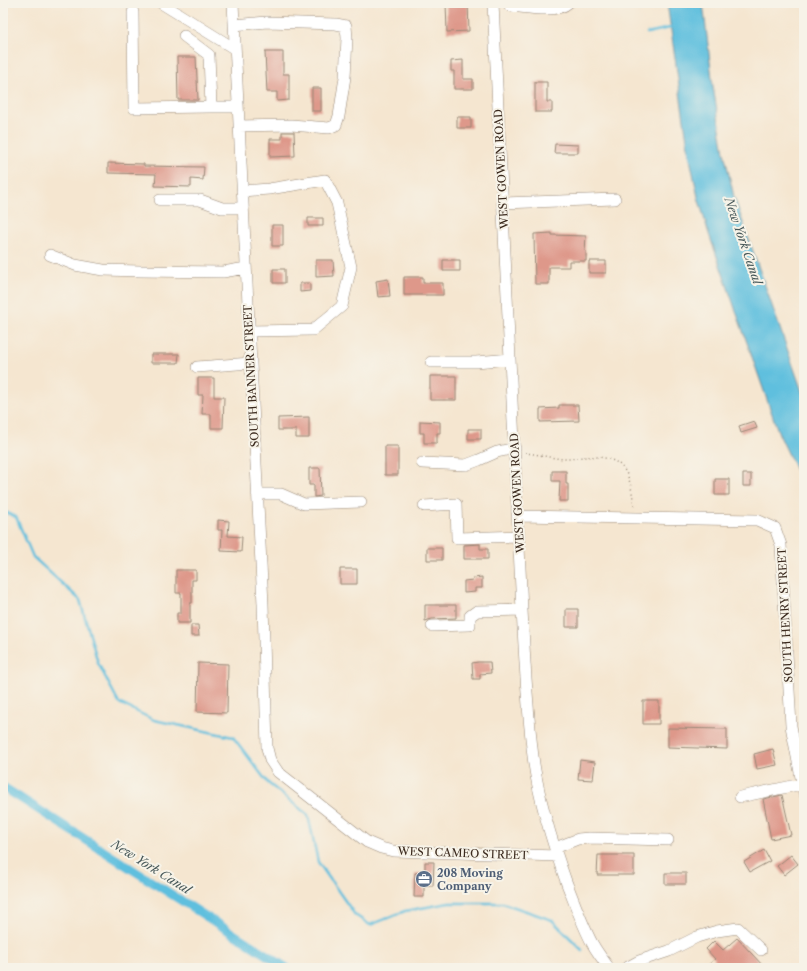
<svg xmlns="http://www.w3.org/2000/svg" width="807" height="971" viewBox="0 0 807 971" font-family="'Libre Caslon Text',serif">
<rect width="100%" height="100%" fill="#f7f3e8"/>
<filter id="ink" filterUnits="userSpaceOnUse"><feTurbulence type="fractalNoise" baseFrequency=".025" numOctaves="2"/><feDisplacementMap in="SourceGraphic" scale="8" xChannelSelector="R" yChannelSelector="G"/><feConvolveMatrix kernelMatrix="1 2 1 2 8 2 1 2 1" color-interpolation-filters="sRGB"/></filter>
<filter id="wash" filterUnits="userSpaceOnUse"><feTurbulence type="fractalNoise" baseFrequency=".012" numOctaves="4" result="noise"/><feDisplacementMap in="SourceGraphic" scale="16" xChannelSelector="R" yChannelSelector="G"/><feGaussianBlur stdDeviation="0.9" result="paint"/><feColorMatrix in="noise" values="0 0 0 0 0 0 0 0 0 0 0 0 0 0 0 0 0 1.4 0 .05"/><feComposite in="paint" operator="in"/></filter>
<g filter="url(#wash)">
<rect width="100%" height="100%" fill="#f5e6d0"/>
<path fill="#5fbfde" stroke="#4d747e" d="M667,3H703L713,87L724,152L734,197L804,397V487L779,434L709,234L698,197L689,154Z"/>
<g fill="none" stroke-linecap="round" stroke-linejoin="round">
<path stroke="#5fbfde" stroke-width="2.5" d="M647,33L670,28
M3,511L16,517L33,557L80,600L98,663L119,703L154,720L233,737L268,783L308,815L318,862L355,915L370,925L405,911L449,903H503L552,920L582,950"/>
<path stroke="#5fbfde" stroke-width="9" d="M3,787L287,968"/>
</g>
<g id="blocks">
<path fill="#de988a" d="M446,3H468L469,31L447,32Z
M265,52H283V74H289V100L277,101V92H267Z
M177,57H196L198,100H178Z
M463,60V79H473V89H454V71H451V61Z
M535,82H547V102H552V112H535Z
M312,88H321V111H312Z
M457,117H471V128H457Z
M282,132H294L295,156L270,157V139H282Z
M555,144L578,145V153H554Z
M108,163L144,164V166L204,167L203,180L191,179V187L155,186L156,174L108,173Z
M308,218H323V226H308Z
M272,225H283V246H272Z
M552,233V235L586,236L585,251H586V261H569V267H549V284H535L534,234Z
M316,260H333L334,276L316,277Z
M443,260H460V271H443Z
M589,261H606V273H589Z
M273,269H285V283H273Z
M404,277H423V283H443V295H404Z
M388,279L390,296L378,297L376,281Z
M300,283H310V291L300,292Z
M151,354H179L178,363H151Z
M430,376H456V400H430Z
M198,378H214V397H224L223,428H211V414H202L203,395H198Z
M559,405H578L579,421L540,422V409L559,408Z
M309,417V438H296V430H278V418Z
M420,421L440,422V433H437V443H424V433H420Z
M754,421L757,428L741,433L739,426Z
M468,429H481V439H468Z
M385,446H398V475H385Z
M309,468H320L321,496L314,497V485H309Z
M552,471H566V484H568V501H559L560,481H552Z
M743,474H751V486H743Z
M715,479H729V495H715Z
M218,520L229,521L228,536L242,537L241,552L221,551L222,530H218Z
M480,544V549H488V559H464V545Z
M427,548H442V560H427Z
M340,569H357V584H340Z
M176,570H196V580H192V603H190V623H177V613H181V593H176Z
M482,577V588H475V592L464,593V581L473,580V578Z
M425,605H456V618L432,619L425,621Z
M566,609H578V627H566Z
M191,625H198L199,636H191Z
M478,662H490L491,673L480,674V679H473L472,663Z
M198,663L228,664L227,713L197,712Z
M643,701H659V724H643Z
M668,728L727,729V749L668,747Z
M773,749L777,765L757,769L754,754Z
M580,760L595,762L593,780L578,779Z
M782,795L791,835L771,839L763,799Z
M764,850L770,861L750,872L744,862Z
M598,855H634V875H597Z
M791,855L798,864L784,875L777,866Z
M425,862H434L433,886H424V897H414L415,873H425Z
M665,873H686V884H665Z
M737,938L765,968H705L715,959L706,949L714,941L723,950Z"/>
</g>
</g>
<g filter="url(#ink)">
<use href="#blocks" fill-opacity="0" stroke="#988877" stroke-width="1"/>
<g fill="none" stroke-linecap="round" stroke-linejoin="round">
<g stroke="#988877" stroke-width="12">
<path id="minor" d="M161,3L235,49
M233,3L263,604L267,748L270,760L278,772L367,842L381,848L393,851L557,856
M493,3L522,610C525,662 527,713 534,764C540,805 553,845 567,884C575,904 582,924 592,943C597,952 603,960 609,968
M510,6C526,7 556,14 568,3
M133,12L134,108L211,107
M234,25L267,22L336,24L346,26L347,38L345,77L339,116L336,125L329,128L291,125L239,126
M184,36L209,55L211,107H238
M242,191L269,189L325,180L337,203L351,267L342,306L313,330L249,331
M160,200H200L222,208H243
M503,203L615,199
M50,255L75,265L103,270L140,271L223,272L246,268
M431,362H476L510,359
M197,367L251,363
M422,463L466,465L479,460L497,452L515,448
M257,494H281L304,504L361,502
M424,506L456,504L457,538L519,536
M518,516L757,520L775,528L781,545L791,726L804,793
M432,626L470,625V616L477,611L522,610
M740,797L802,784
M555,848L578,839L589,838L668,840
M626,968L639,961L669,951L697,937L717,931L738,928L761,950"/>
</g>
<path stroke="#988877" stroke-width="1.5" stroke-dasharray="1 3" stroke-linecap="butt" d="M525,453C539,454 553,459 567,459C573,459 579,457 585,457C625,455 630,472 634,507"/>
<use href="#minor" stroke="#fff" stroke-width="11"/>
</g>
</g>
<defs>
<g id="office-disc" transform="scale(0.9)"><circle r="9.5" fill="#5c6f8a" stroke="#f7f3e8"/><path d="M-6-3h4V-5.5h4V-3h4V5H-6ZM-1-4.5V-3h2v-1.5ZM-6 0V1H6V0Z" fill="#fff"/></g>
</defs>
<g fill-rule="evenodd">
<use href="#office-disc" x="424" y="879"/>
</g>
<g text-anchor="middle" stroke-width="4" stroke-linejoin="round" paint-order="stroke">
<g font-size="11" fill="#3b2a1e" stroke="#f7f3e8">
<text transform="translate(501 169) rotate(-93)" y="4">WEST GOWEN ROAD</text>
<text transform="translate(251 376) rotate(-93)" y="4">SOUTH BANNER STREET</text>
<text transform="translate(517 493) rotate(-93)" y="4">WEST GOWEN ROAD</text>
<text transform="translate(785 615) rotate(-93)" y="4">SOUTH HENRY STREET</text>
<text transform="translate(463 853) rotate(2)" y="4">WEST CAMEO STREET</text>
</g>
<g font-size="11" font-weight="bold" fill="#4e5e75" stroke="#f7f3e8" text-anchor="start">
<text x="437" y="877">208 Moving<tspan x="437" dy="13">Company</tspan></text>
</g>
<g font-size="12" font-style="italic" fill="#465758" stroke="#f7f3e8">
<text transform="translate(743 241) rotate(71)" y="4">New York Canal</text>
<text transform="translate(151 867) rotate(32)" y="4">New York Canal</text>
</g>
</g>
<rect width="807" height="971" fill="none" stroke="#f7f3e8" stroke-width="16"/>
</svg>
